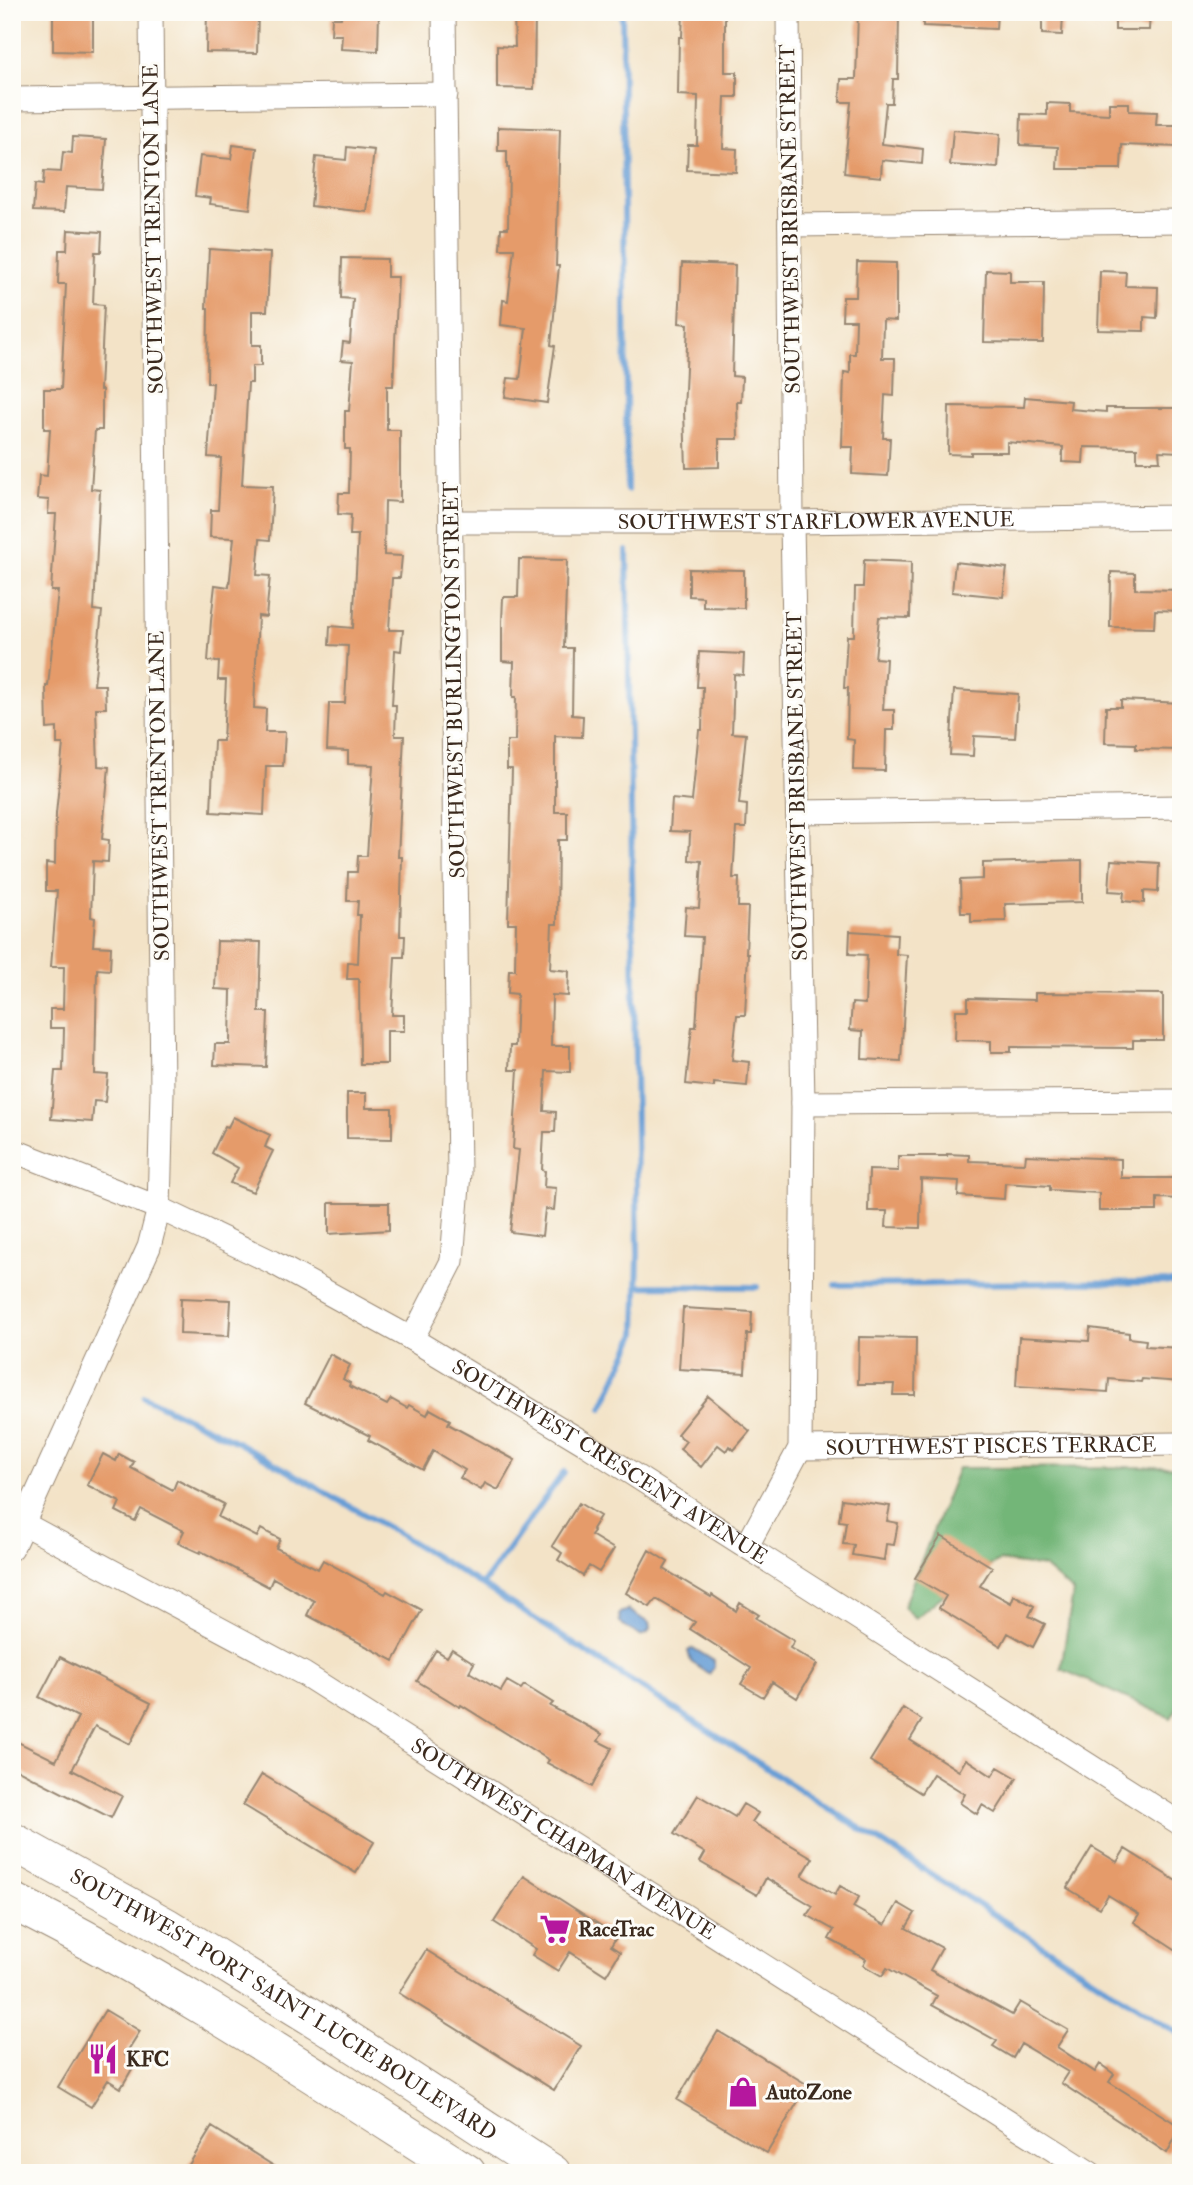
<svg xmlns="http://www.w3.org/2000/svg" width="1193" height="2185" viewBox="0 0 1193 2185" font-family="'IM FELL Double Pica',serif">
<rect width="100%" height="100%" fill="#fdfcf7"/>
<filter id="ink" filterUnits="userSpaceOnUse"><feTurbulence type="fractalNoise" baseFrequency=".0143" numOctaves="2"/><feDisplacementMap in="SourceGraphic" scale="14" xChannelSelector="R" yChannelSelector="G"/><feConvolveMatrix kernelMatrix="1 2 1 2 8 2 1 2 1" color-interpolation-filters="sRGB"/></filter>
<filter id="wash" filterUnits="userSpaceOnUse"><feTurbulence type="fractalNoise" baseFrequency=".00686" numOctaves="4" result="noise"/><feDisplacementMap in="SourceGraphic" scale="28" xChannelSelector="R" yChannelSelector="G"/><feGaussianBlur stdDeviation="1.57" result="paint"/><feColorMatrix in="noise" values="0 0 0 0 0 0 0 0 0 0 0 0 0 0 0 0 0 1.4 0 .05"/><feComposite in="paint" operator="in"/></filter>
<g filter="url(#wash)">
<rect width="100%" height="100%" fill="#f3e3c7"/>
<path fill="#73b678" stroke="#57704b" stroke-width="2" d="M1181,1467V1702L1171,1718L1061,1669L1073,1592L1044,1567L1000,1561L967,1576L915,1618L903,1607L958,1468Z"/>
<path fill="#689ed5" stroke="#52647a" stroke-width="2" d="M628,1610L649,1623L650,1629L647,1634L640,1636L620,1623L619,1613Z
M693,1648L714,1661V1667L709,1674L691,1662L688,1651Z"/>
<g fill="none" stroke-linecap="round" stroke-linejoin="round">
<path stroke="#689ed5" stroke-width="6" d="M622,12L627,490
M835,1285L1181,1282
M637,1286L757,1287
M144,1397L237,1442L397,1533L482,1585L1181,2035
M602,1408L636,1334L638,1254L627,551
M482,1585L564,1472"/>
</g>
<g id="blocks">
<path fill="#e59b6a" d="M53,12H93V52L53,51Z
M207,12H258L257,53L206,52Z
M342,12H379L378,51L341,49L342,35H331L332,18H341Z
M514,12H535L534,89L497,88V46L515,47Z
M683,12H725V72H737V97H725L723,148L737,149L736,172L687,170L688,145H697L698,96L678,95L679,37H682Z
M858,12H899L898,79H893L892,103H886L882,144L923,149L922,164L882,160L881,177L844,173L851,102H840L841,79H856Z
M923,12H997L996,29L923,26Z
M1042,12H1063L1062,35L1042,34Z
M1115,12H1150L1149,30H1115Z
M1047,103L1070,104V112L1109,114V103H1129V111L1157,112L1156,125H1181V147L1122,145L1121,169H1057L1058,147L1020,145L1021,114L1047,115Z
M498,127L560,129L556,266H559L551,345L555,346L547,403L505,397L508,378L520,379L526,328L501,325L503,300L508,301L514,249H500L501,228H508L509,168H507V151H498Z
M953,130L1000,134L998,168L950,165Z
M73,137L106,139L102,189L66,187L64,212L33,211L35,184L43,185L44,171L61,172L63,152L72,153Z
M233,145L257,148L250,209L210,204L211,198L195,196L200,156L231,159Z
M347,147L374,150L367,212L311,206L316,157L346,160Z
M68,230L102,232L101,252H95L93,304L104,305L100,390H102V430H95L91,489L100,490L94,610L102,611L94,685H105L106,708H96L98,766L109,767L102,839L109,840L108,862L93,861L91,917L95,918L93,946L111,947L110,970L97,969L95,1074L108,1075L105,1102L94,1101L92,1122L51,1119L55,1071H63L64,1028H50V1009H63L64,967H51L57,891H46V863L55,864L56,814L63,744H57V728L47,729L46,686H48L58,591H51L56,514H48L49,500L37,499L39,475L47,476L50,429H44V389H61L66,284H58L59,250H67Z
M209,249L270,253L267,311H252V345H261V366H252V383H248L242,485L273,486L270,540L260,539L257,575L270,576L266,617L258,616L254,708L266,709L265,732H285L283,766H266L264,815L211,812L214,741H223L226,680H218L219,662L208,661L211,621L215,585L229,587L234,538L210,537L211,510H218L221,458L208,457L213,383H207L208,308H206Z
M342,258L387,259V277H398L393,386H387V430H400V502L385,501L384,555L402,556L400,578H392L389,630H403L401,651L395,650L392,705H396L395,736H404L398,857H402L400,936H405L404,957H395L392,1015H404V1031H387V1064H360L359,979H347L348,962L358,963L360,915H357L358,901H347L348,872H357L358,856H367L373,765L348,764V751L327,750L329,703H345L348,646L329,645L330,626L353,628L358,535H350L351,515L338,514L339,493H349L350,449H345V411H349L353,361L341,360L343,342L350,343L353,299L341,298Z
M857,262L896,263V321L883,320L882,358H895L894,396L885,395L883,438H890L888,476L852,474L853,447H842L844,372L850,373V354H855L856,320H842L843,297H856Z
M682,263L735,265L732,376L742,377L741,402H737L738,439H719V467L686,468L684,412L688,324L679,323Z
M986,270L1010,271V282H1044L1043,343L984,342Z
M1100,271L1126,272L1125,286L1158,287L1157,318L1144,317V331L1098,330Z
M1025,397L1071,401L1070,409L1106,412V408H1181V452L1159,451L1160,461H1137V448L1084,447L1083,463L1062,462L1063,447L1007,442V452H971V455L948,454L949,406L1024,407Z
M519,559L567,560L564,648H573L572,715L583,716L582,737L555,736V812H567V840H558L557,924H552L550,969L569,971L568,996L552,995L551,1046H570V1072L546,1071L544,1111L556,1112L555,1132H544L542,1170L545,1171L544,1187L556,1188L554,1210L545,1209L542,1236L510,1232L519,1150L513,1149L518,1070H509L510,1046H515L517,994L508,993L509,970H515L516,923H508L512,769H507V741H515L516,697H513L514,662L502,661V622L503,597H518Z
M864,560L911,562L910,618L879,617L875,658L886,659L883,710H894V730H886L885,771L853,770L854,740L847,739L848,688H844L847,636H854L855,587H863Z
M955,562L1007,568L1003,597L952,592Z
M689,569L744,570V608L703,607V597L689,596Z
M1111,572L1135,573V589L1181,590V611L1155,610L1154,628L1110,627Z
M699,652L744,654L743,675L734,674L732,733L746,734L739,804L747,805L746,828H736L733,878H739L738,907H748L746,953H748L745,1015H737L732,1060L749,1062L747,1086L714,1083V1087L686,1084L692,1027H696L702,937L684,936L686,907L699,908L702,861L689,860L690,832L670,831L672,799L692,801L699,730H702L703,687H697Z
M954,690L1018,694L1015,738L974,736L973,756L950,755Z
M1121,700L1181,703V750L1136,749V744L1105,743L1106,707H1121Z
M1082,860V902L1005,904L1006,921L971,922V913H961L960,880L983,879V863Z
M1111,860L1159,863L1158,892L1144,891V903L1123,901L1124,892L1109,891Z
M850,931L897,934L896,954L907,955L901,1061L862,1059L863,1031L850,1030L852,1003L865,1004L867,955L849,954Z
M217,941L261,942L259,1012H268L266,1067L214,1065L215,1044H230L231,990L215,989Z
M1035,993L1163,994V1040H1133V1048L1011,1047V1052H991V1041L955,1040L956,1010H968V998L1035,1000Z
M347,1093H366V1108H392V1139L347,1138Z
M233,1117L270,1135L265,1147L273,1151L253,1192L230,1183L238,1168L212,1153L225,1126L228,1127Z
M947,1154L969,1155V1161L1025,1163L1026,1155L1121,1159V1178H1181V1199L1157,1198V1211H1099V1193L1050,1190V1186L1005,1183L1004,1199L958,1196L959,1181L921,1179L920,1228L886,1227L887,1211H868L869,1170L898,1171V1156H947Z
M329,1203H389V1230L329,1234Z
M181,1298L231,1300L229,1336L180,1334Z
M683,1308L752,1312L751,1334H747L745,1373L679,1369Z
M1090,1328L1129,1333V1338L1146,1340L1145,1346L1181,1348V1382L1142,1379L1141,1382L1109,1379L1108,1392L1016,1386L1019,1337L1089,1341Z
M859,1337L916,1338L915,1395H893L894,1384H858Z
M330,1354L350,1365L343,1379L350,1383L349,1386L387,1405L391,1399L407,1408L409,1405L427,1415L430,1409L450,1420L448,1424L515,1460L498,1490L485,1483L481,1490L460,1478L465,1470L433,1451L423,1470L368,1440L370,1436L305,1403Z
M708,1396L750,1431L734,1450L729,1446L726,1451L718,1445L701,1467L680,1449L686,1441L677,1434Z
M103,1454L116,1461L119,1454L134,1462L131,1468L173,1490L177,1480L224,1504L218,1517L257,1537L261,1529L280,1539L276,1548L318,1569L323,1560L385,1594L387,1591L422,1610L394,1661L307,1615L314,1601L273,1578L269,1587L201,1551L200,1553L178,1543L184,1531L141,1509L135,1521L116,1511L120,1502L87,1485Z
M842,1499L890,1506L887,1521L898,1523L894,1545L886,1544L884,1560L852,1555L854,1545L843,1544L846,1522L839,1521Z
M579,1503L600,1516L592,1529L594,1531L591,1535L614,1549L599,1572L589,1566L583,1576L558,1560L562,1553L552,1546Z
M941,1536L992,1567L980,1586L1011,1603L1014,1595L1034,1606L1029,1616L1045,1624L1033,1647L1008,1633L1001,1646L939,1608L946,1596L915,1578Z
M649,1550L668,1562L664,1569L711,1597L712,1595L736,1611L740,1603L759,1615L756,1618L794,1641L790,1648L817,1664L797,1698L772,1682L763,1697L741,1684L751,1668L690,1629L695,1622L656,1599L650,1607L626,1593Z
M452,1649L474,1663L469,1672L501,1691L507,1681L521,1689L524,1685L553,1703L550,1706L602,1734L598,1741L612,1748L592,1787L547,1763L549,1760L461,1705L460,1707L417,1681L436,1650L447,1657Z
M60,1657L151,1703L130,1744L95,1726L72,1770L122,1796L111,1818L12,1767V1739L56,1761L78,1717L39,1697Z
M903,1708L922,1720L910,1740L959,1771L966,1759L992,1776L998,1767L1017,1778L995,1813L982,1805L977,1814L960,1803L965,1794L933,1774L921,1793L870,1761Z
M262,1774L374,1842L356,1873L243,1805Z
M698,1795L735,1817L743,1804L758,1813L752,1822L813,1858L802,1876L835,1895L840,1886L859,1897L853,1907L885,1925L898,1903L915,1913L906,1928L942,1948L930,1970L1012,2015L1020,2002L1068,2030L1057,2047L1095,2072L1100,2064L1114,2074L1109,2082L1181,2127L1167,2153L1061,2083L1068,2072L1021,2044L1013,2058L993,2046L997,2041L932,2005L937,1996L887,1968L882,1976L863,1965L866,1959L829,1939L834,1930L807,1915L813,1906L766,1878L757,1895L700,1862L705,1853L674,1834Z
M1092,1847L1117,1862L1125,1849L1181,1884V1953L1134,1922L1139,1914L1108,1895L1100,1908L1067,1888Z
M524,1876L617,1936L611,1946L620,1952L606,1975L570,1952L558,1971L532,1955L536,1949L494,1922Z
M426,1950L581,2046L554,2090L399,1993Z
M105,2010L140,2031L125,2055L136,2062L121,2088L108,2080L91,2107L58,2087Z
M718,2031L808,2085L767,2153L677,2100Z
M212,2127L285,2173H184Z"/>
</g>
</g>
<g filter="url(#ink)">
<use href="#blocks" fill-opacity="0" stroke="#978672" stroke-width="2"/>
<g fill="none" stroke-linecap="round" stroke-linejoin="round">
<g stroke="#978672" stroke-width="25">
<g id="street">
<path d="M12,99L446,94"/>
<path d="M790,225L1181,221"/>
<path id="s1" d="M452,522H792L1181,517"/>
<path d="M798,812L1181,807"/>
<path d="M803,1103L1181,1101"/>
<path id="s2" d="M12,1150L159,1208L272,1262L412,1339L584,1443L1181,1824"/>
<path d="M412,1339L452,1261L459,1173L444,12"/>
<path id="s3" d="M800,1448L1181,1444"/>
<path id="s4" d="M24,1524L304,1674L1090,2173"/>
<path d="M747,1546L800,1448L803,1103L792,522L788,12"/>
<path d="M12,1548L149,1247L159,1208L162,1092L151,12"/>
</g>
</g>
<g stroke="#978672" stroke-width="39">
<g id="primary">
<path id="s5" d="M12,1841L167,1927L330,2028L552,2173"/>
<path d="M12,1901C170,1979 318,2078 467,2173"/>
</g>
</g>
<use href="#street" stroke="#fff" stroke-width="23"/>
<use href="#primary" stroke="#fff" stroke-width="37"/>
</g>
</g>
<defs>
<g id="supermarket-bare" transform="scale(2.415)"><path d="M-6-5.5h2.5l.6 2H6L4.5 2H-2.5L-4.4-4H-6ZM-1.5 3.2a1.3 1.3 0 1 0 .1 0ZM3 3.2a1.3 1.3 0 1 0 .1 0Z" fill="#b5179e" stroke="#fdfcf7" stroke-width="2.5" paint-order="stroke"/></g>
<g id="restaurant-bare" transform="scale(2.415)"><path d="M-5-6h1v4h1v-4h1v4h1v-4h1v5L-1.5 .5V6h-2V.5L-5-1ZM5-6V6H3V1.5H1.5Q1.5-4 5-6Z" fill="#b5179e" stroke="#fdfcf7" stroke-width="2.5" paint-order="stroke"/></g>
<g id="shop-bare" transform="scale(2.415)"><path d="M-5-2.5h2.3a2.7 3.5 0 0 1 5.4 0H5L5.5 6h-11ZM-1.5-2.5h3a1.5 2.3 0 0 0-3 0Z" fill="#b5179e" stroke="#fdfcf7" stroke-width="2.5" paint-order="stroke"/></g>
</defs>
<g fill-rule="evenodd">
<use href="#supermarket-bare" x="555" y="1929"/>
<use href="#restaurant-bare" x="103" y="2059"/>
<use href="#shop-bare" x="743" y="2092"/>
</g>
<g text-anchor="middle" stroke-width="6" stroke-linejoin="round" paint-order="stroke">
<g font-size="21" fill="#3b2a1e" stroke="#fdfcf7">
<text transform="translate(790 219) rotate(-91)" y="7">SOUTHWEST BRISBANE STREET</text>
<text transform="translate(153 229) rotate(-91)" y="7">SOUTHWEST TRENTON LANE</text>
<text dy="7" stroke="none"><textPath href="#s1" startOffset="364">SOUTHWEST STARFLOWER AVENUE</textPath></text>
<text transform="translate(454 680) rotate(-91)" y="7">SOUTHWEST BURLINGTON STREET</text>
<text transform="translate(797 786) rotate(-91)" y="7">SOUTHWEST BRISBANE STREET</text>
<text transform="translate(159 796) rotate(-91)" y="7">SOUTHWEST TRENTON LANE</text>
<text dy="7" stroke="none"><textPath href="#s3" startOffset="191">SOUTHWEST PISCES TERRACE</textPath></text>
<text dy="7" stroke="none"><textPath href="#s2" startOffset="676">SOUTHWEST CRESCENT AVENUE</textPath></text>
<text dy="7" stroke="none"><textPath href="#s4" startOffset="625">SOUTHWEST CHAPMAN AVENUE</textPath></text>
<text dy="7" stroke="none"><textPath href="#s5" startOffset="317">SOUTHWEST PORT SAINT LUCIE BOULEVARD</textPath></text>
</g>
<g font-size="21" font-weight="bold" fill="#3b2a1e" stroke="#fdfcf7" text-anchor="start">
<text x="578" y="1936">RaceTrac</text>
<text x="126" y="2066">KFC</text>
<text x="766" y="2099">AutoZone</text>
</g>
</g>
<rect width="1193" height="2185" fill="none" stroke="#fdfcf7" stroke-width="42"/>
</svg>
